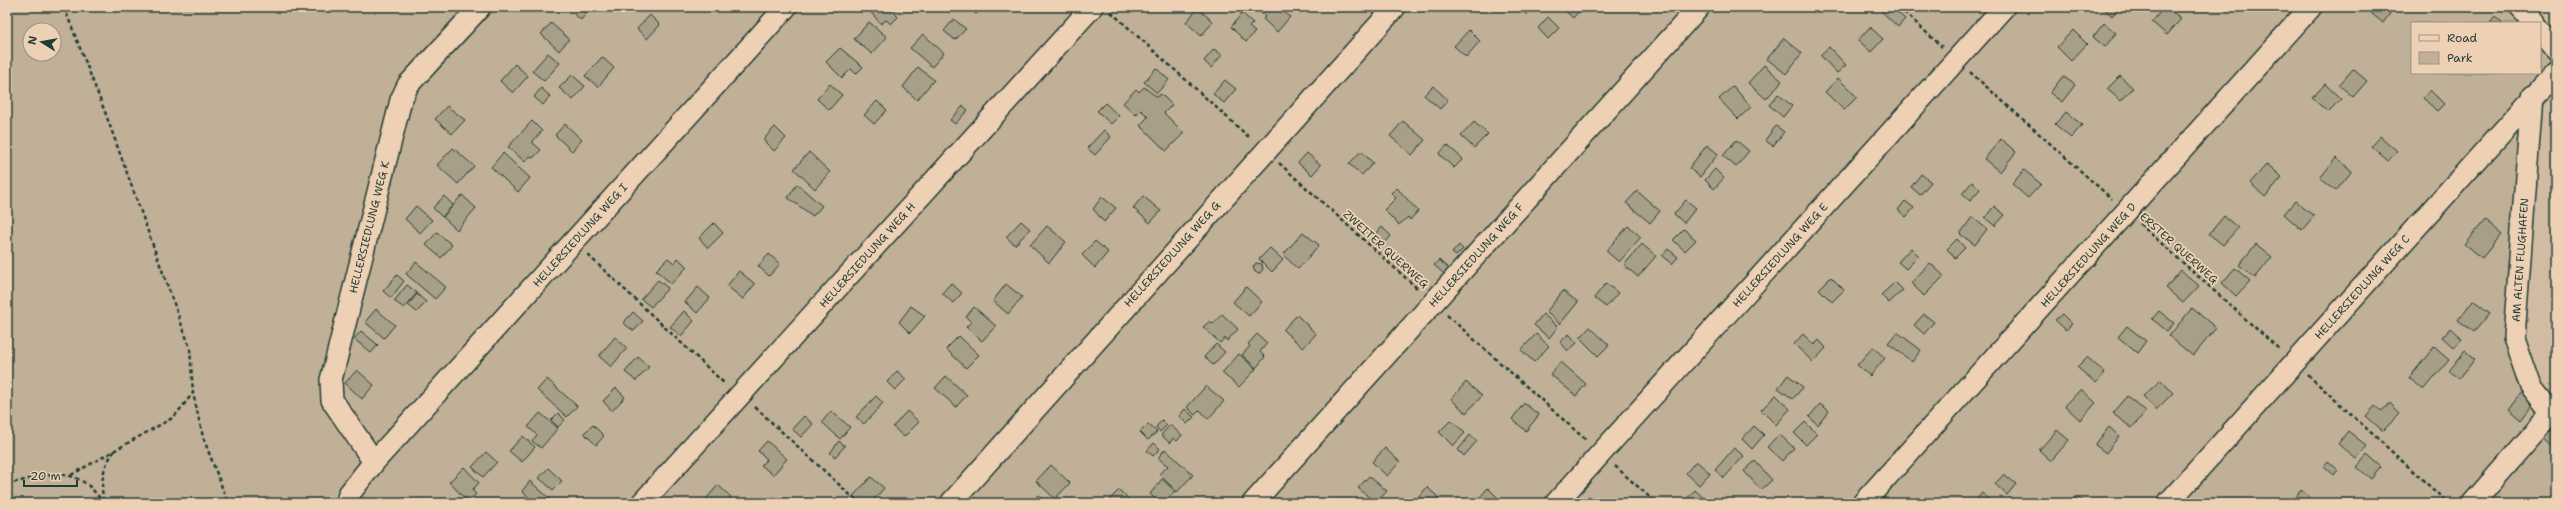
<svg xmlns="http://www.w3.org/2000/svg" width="2563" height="510" viewBox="0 0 2563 510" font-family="'Shantell Sans',sans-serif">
<rect width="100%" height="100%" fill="#e2c7ac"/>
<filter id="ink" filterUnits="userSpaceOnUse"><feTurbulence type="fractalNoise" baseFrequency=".025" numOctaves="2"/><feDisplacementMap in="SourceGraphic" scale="8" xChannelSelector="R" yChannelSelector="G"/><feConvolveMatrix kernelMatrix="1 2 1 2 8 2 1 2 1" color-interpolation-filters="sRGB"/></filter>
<g filter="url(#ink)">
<path fill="#d1bba2" d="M2535,7H2556V32Z
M2556,90V400L2539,384L2521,337L2536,113Z"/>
<path fill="#c1b098" stroke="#707666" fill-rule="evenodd" d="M7,7H2535L2556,32V90L2536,113L2521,337L2539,384L2556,400V503H7ZM2412,23H2540V73H2412ZM30,30H54V54H30Z"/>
<path fill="#a89f89" stroke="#1f3d34" d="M579,7H591L581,20L574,14Z
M866,7H897L894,12L898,17L891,24L886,20L881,24Z
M968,7H982L976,14Z
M1266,7H1278L1290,17L1277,32L1263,19L1265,17L1261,13Z
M1518,7H1535L1527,15Z
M1561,7H1581L1582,8L1573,18Z
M1882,7H1892L1905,19L1898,27L1879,9Z
M2102,7H2121L2112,16Z
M2164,7L2181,19L2167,35L2152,22Z
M2376,7H2385L2391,12L2383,23L2371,13Z
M1198,8L1213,22L1201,36L1186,22Z
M1242,13L1253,23L1249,27L1255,32L1246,42L1231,27Z
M650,15L660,25L647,39L637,29Z
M2495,16L2503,23H2489Z
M1548,17L1559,28L1548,39L1538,28Z
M954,19L966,29L955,40L944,31Z
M869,22L887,37L872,54L854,39Z
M551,23L569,39L559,51L541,34Z
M2104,23L2116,33L2105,47L2093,37Z
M1870,27L1883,39L1871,52L1858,40Z
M1469,30L1480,41L1466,57L1454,46Z
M2073,30L2087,44L2071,61L2057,47Z
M923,34L944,53L932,67L910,48Z
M1784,38L1802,53L1786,74L1767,59Z
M1829,47L1846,65L1837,73L1820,55Z
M840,48L863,67L856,74L851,69L842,78L826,62Z
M1214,49L1222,55L1211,68L1204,61Z
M548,53L560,63L544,81L532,71Z
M602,57L614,68L598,87L585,76Z
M515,64L528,76L513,93L500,81Z
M1764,65L1782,81L1766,99L1748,83Z
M918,67L934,80L917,100L903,87Z
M1156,68L1169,80L1157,93L1144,82Z
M2353,69L2367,81L2353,97L2339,85Z
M572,75L585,86L573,100L559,88Z
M2063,76L2075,85L2062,102L2050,93Z
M2120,76L2133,88L2121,101L2107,89Z
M1838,78L1857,97L1844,110L1825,92Z
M1225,80L1236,89L1224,103L1213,94Z
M830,84L842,95L829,110L817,99Z
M2325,84L2341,99L2328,112L2312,98Z
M1433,86L1448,100L1440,109L1424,95Z
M1733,86L1751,107L1738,119L1719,99Z
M1144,87L1157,97L1161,94L1172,105L1164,113L1184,133L1166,151L1140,125L1148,117L1141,110L1136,115L1123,103L1136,89L1139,92Z
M541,88L550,96L543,105L534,97Z
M2430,90L2444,104L2437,111L2423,98Z
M1778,94L1792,106L1783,117L1769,105Z
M877,101L887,110L874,124L864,115Z
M1105,103L1119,116L1111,124L1097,111Z
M447,106L465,120L452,134L435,119Z
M963,106L968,110L955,124L950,120Z
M2066,112L2082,125L2071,138L2055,124Z
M532,121L542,131L532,142L541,150L533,158L530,156L525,162L508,147Z
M1403,121L1425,140L1412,155L1390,136Z
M1474,122L1488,134L1474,148L1461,136Z
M565,124L582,140L572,151L555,135Z
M1776,126L1784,132L1773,146L1765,140Z
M775,127L786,138L774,151L763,140Z
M1104,130L1111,137L1095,155L1087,148Z
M2380,136L2397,151L2388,161L2371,146Z
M2001,139L2016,152L2000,172L1984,159Z
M1736,140L1749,151L1736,167L1723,156Z
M1447,145L1463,159L1454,168L1439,154Z
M1707,145L1718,154L1700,177L1689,168Z
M453,148L474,166L458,184L437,165Z
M1361,151L1373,163L1362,175L1349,164Z
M809,152L830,172L815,189L794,169Z
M503,153L530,178L518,192L491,167Z
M1307,153L1321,165L1312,175L1298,163Z
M2336,158L2352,171L2336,191L2320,178Z
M2267,164L2282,177L2265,197L2250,183Z
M1715,169L1724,178L1714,189L1705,180Z
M2024,170L2041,184L2028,198L2012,184Z
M1921,174L1931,182L1920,195L1911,187Z
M1972,182L1980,189L1970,201L1962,194Z
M797,184L822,206L813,216L788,198Z
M1397,188L1418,211L1410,220L1408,217L1399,225L1384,210L1396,198L1391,193Z
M1637,191L1660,211L1650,223L1626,203Z
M462,195L476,208L457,230L443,217Z
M444,196L453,205L442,217L433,208Z
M1143,196L1161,211L1150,223L1133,208Z
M1102,197L1116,208L1104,222L1093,209Z
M1686,200L1696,208L1684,223L1674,214Z
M1905,201L1914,208L1906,217L1898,210Z
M2295,201L2314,216L2302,230L2284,214Z
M416,206L432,220L420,233L405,219Z
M1994,206L2005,215L1995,226L1985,218Z
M2224,216L2238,228L2223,245L2209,234Z
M1972,217L1987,229L1975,245L1960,234Z
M2485,220L2502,234L2482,258L2465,244Z
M1021,221L1030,229L1015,245L1006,237Z
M714,223L723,233L708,248L699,238Z
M1047,226L1066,242L1049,263L1030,245Z
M1628,226L1641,237L1619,262L1606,251Z
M1382,227L1391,236L1385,243L1376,234Z
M1684,229L1696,240L1685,251L1673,240Z
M437,232L452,245L441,258L426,245Z
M1303,232L1319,245L1298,269L1283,255Z
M1957,239L1965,248L1955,258L1947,249Z
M1095,241L1108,252L1095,268L1082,255Z
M1642,244L1656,256L1638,277L1624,265Z
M2256,244L2272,257L2255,278L2239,265Z
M1459,245L1463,249L1456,256L1452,253Z
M1270,248L1283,260L1272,272L1259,259Z
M1911,248L1919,256L1906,269L1898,262Z
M1668,249L1678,257L1672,264L1662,256Z
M769,254L780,264L769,276L758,266Z
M668,258L674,263L678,258L687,267L671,284L656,270Z
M1439,260L1449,269L1444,274L1434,265Z
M416,262L446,287L435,299L406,274Z
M1256,263L1262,264L1263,269L1260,273L1255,272L1253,267Z
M1930,263L1944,276L1924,296L1911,283Z
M2235,268L2250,281L2236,296L2222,283Z
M2181,270L2199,286L2183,303L2166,288Z
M739,271L755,284L743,299L727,286Z
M397,275L404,281L391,298L383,291Z
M1831,277L1844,290L1832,302L1819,289Z
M658,280L668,288L651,307L641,299Z
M1895,282L1903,290L1889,303L1881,295Z
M951,283L962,293L953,303L942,293Z
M1606,283L1618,293L1606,307L1594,298Z
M1006,284L1022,297L1008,314L993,301Z
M407,285L417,293L404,308L394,301Z
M698,287L710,298L697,313L685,302Z
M1246,287L1262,302L1249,316L1233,302Z
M1563,291L1578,302L1560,324L1546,312Z
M417,294L426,302L417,312L408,305Z
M2473,300L2490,313L2474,332L2458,320Z
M911,306L925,316L910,333L899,322Z
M974,307L996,326L982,341L966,327L971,322L966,317Z
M2192,308L2216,328L2193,356L2169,336Z
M376,309L395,325L384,338L365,322Z
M684,311L694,321L681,336L670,327Z
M2159,311L2174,323L2167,331L2152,319Z
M633,312L643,321L634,331L623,323Z
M1222,314L1238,329L1227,341L1225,338L1220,343L1203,327L1210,321L1213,324Z
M1543,314L1558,327L1549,338L1534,325Z
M1924,314L1934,322L1924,334L1914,325Z
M2062,314L2072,324L2066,330L2055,320Z
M1297,315L1316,334L1303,348L1283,330Z
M2127,326L2146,341L2137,353L2118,337Z
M1590,327L1609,345L1598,356L1580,338Z
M2450,328L2462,339L2454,348L2442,337Z
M361,331L378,345L371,353L354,339Z
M1897,332L1921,350L1912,362L1888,343Z
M1257,334L1267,343L1260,352L1265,357L1256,368L1242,355L1250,346L1248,344Z
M1536,334L1549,346L1534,362L1521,350Z
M1569,334L1577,343L1568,351L1560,342Z
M1803,334L1814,345L1819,340L1826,348L1813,362L1794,344Z
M959,336L979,355L966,368L946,349Z
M615,337L627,348L611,367L599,356Z
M1216,344L1225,352L1213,365L1204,357Z
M1873,347L1885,358L1870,376L1857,365Z
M2434,347L2449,360L2424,390L2409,378Z
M2465,351L2475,359L2459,379L2449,371Z
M1239,354L1256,369L1239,387L1222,373Z
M638,357L649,367L636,381L625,372Z
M2087,357L2105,373L2096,383L2077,367Z
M1561,362L1586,384L1576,396L1550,374Z
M357,370L374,385L362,399L345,383Z
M897,371L906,379L895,390L887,382Z
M1788,375L1803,387L1793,399L1778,388Z
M946,376L967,395L956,407L935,388Z
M547,379L577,406L567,417L537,390Z
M2161,380L2173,393L2156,410L2143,396Z
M1466,382L1482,396L1466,413L1451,399Z
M1206,386L1224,401L1208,419L1200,410L1195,415L1187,407Z
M616,388L625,397L612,411L603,401Z
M2081,389L2096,403L2080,420L2065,406Z
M2521,392L2534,403L2521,420L2508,409Z
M1776,395L1790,409L1776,425L1761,410Z
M876,396L883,403L864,424L856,417Z
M2127,396L2146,411L2132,428L2112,413Z
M1524,403L1539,415L1526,431L1512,419Z
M2390,403L2400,413L2383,431L2366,416L2375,406L2382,412Z
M1820,404L1829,411L1818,425L1809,417Z
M1185,409L1194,417L1187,424L1179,416Z
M831,411L850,427L840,439L822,422Z
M907,411L919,422L904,437L893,427Z
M540,413L558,428L541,448L532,441L537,435L528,427Z
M558,413L565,420L558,427L551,420Z
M804,416L813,424L801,437L792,429Z
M1162,420L1167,425L1160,432L1156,427Z
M1451,420L1465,433L1453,446L1439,432Z
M1805,422L1817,434L1806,445L1794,433Z
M1148,424L1157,432L1148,440L1140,432Z
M593,425L604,436L596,445L584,433Z
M1170,425L1182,435L1177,441L1173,438L1170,443L1161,435Z
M1754,426L1764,435L1752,449L1742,439Z
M2109,427L2119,436L2106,453L2095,445Z
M2553,428L2556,431V446L2553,448L2543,439Z
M2057,430L2069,440L2051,461L2039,450Z
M2348,431L2367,446L2356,459L2338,444Z
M1779,434L1794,448L1782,461L1767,447Z
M1470,435L1477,441L1464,456L1458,450Z
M523,436L535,447L522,462L509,451Z
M767,441L787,459L773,475L761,465L767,459L758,451Z
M839,441L845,446L835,457L830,453Z
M1154,443L1160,449L1153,456L1147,451Z
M1385,448L1400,462L1387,476L1372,462Z
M1734,448L1744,456L1724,478L1715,470Z
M1165,449L1193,475L1177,492L1159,474L1168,466L1158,458Z
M486,452L497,462L483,477L472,467Z
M2367,455L2381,467L2371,479L2357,467Z
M1696,461L1710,473L1699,485L1686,473Z
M1755,461L1772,480L1761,490L1744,471Z
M2328,461L2338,470L2334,475L2324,466Z
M1051,465L1070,483L1055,499L1036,481Z
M464,467L479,483L472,490L476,494L468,502L449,482Z
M548,468L562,481L553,490L539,478Z
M2004,474L2016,484L2007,495L1995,484Z
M1369,476L1387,491L1376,503L1358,488Z
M871,477L884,488L871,503H860L853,496Z
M1162,479L1175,491L1164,503H1159L1150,494Z
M530,481L551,500L548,503H535L522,491Z
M718,485L731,497L726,503H703Z
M1427,487L1439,498L1435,503H1414Z
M1488,488L1498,498L1493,503H1485L1480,497Z
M1119,490L1132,502L1131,503H1112L1109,500Z
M1695,490L1709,503H1683Z
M2301,490L2317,503H2290Z
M1982,493L1994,503H1973Z
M1038,495L1046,503H1031Z
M2076,496L2085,503H2070Z"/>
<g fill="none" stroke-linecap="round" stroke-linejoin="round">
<g stroke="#1f3d34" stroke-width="24">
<path id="minor" d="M2520,7L2534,23
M2540,30L2556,49
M2532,96L2514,338L2531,387L2556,419
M374,462L332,400L331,380L401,100L408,85L480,7
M347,503L349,494L374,462L786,7
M642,503L1092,7
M951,503L1395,7
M1253,503L1699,7
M1556,503L2004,7
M1863,503L2311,7
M2168,503L2556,72
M2473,503L2551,414"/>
</g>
<path stroke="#1f3d34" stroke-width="2.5" stroke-dasharray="4 3" stroke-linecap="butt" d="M64,7L105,112L190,348L193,393L203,437L228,503
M1899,7L1942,47
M1111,12L1251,139
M1970,72L2112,199
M1279,163L1419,290
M2140,224L2280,350
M588,255L725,384
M1447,315L1587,441
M2308,375L2448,503
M755,407L859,503
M1615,466L1656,503
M71,475L174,417L193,393
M7,484C47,476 76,461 103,503
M103,501C101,479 102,467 116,449"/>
<use href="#minor" stroke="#eed0b4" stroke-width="21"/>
</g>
</g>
<g text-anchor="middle" stroke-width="3.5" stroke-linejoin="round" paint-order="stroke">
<g font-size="11" fill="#1f3d34" stroke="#eed0b4">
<text transform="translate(369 227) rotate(-76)" y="4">HELLERSIEDLUNG WEG K</text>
<text transform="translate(580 235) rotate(-48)" y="4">HELLERSIEDLUNG WEG I</text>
<text transform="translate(2179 248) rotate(42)" y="4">ERSTER QUERWEG</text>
<text transform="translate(1386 249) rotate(42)" y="4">ZWEITER QUERWEG</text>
<text transform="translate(1172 254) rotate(-48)" y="4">HELLERSIEDLUNG WEG G</text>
<text transform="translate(867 255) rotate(-48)" y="4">HELLERSIEDLUNG WEG H</text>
<text transform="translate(1476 255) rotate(-48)" y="4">HELLERSIEDLUNG WEG F</text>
<text transform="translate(1780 255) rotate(-48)" y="4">HELLERSIEDLUNG WEG E</text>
<text transform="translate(2088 255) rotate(-48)" y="4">HELLERSIEDLUNG WEG D</text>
<text transform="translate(2520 260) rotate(-86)" y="4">AM ALTEN FLUGHAFEN</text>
<text transform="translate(2362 287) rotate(-48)" y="4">HELLERSIEDLUNG WEG C</text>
</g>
</g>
<rect width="2563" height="510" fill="none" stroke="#eed0b4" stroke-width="24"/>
<rect x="12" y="12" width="2539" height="486" fill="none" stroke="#1f3d34" stroke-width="1.5" filter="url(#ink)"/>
<rect x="2411" y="22" width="130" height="52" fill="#eed0b4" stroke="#9b9581"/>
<rect x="2419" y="35" width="20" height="6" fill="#eed0b4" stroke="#9b9581"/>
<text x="2447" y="42" font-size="12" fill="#1f3d34">Road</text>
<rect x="2419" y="52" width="20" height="12" fill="#c1b098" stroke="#9b9581"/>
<text x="2447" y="62" font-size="12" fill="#1f3d34">Park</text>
<g transform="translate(42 42) rotate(281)"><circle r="19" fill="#eed0b4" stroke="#9b9581"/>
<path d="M0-3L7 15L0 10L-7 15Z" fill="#1f3d34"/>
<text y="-6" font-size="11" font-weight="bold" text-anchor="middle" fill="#1f3d34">N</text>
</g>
<path d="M24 480v6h53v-6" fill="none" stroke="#1f3d34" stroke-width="2"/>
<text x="30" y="480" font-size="12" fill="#1f3d34" stroke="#eed0b4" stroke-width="3" paint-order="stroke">20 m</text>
</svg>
